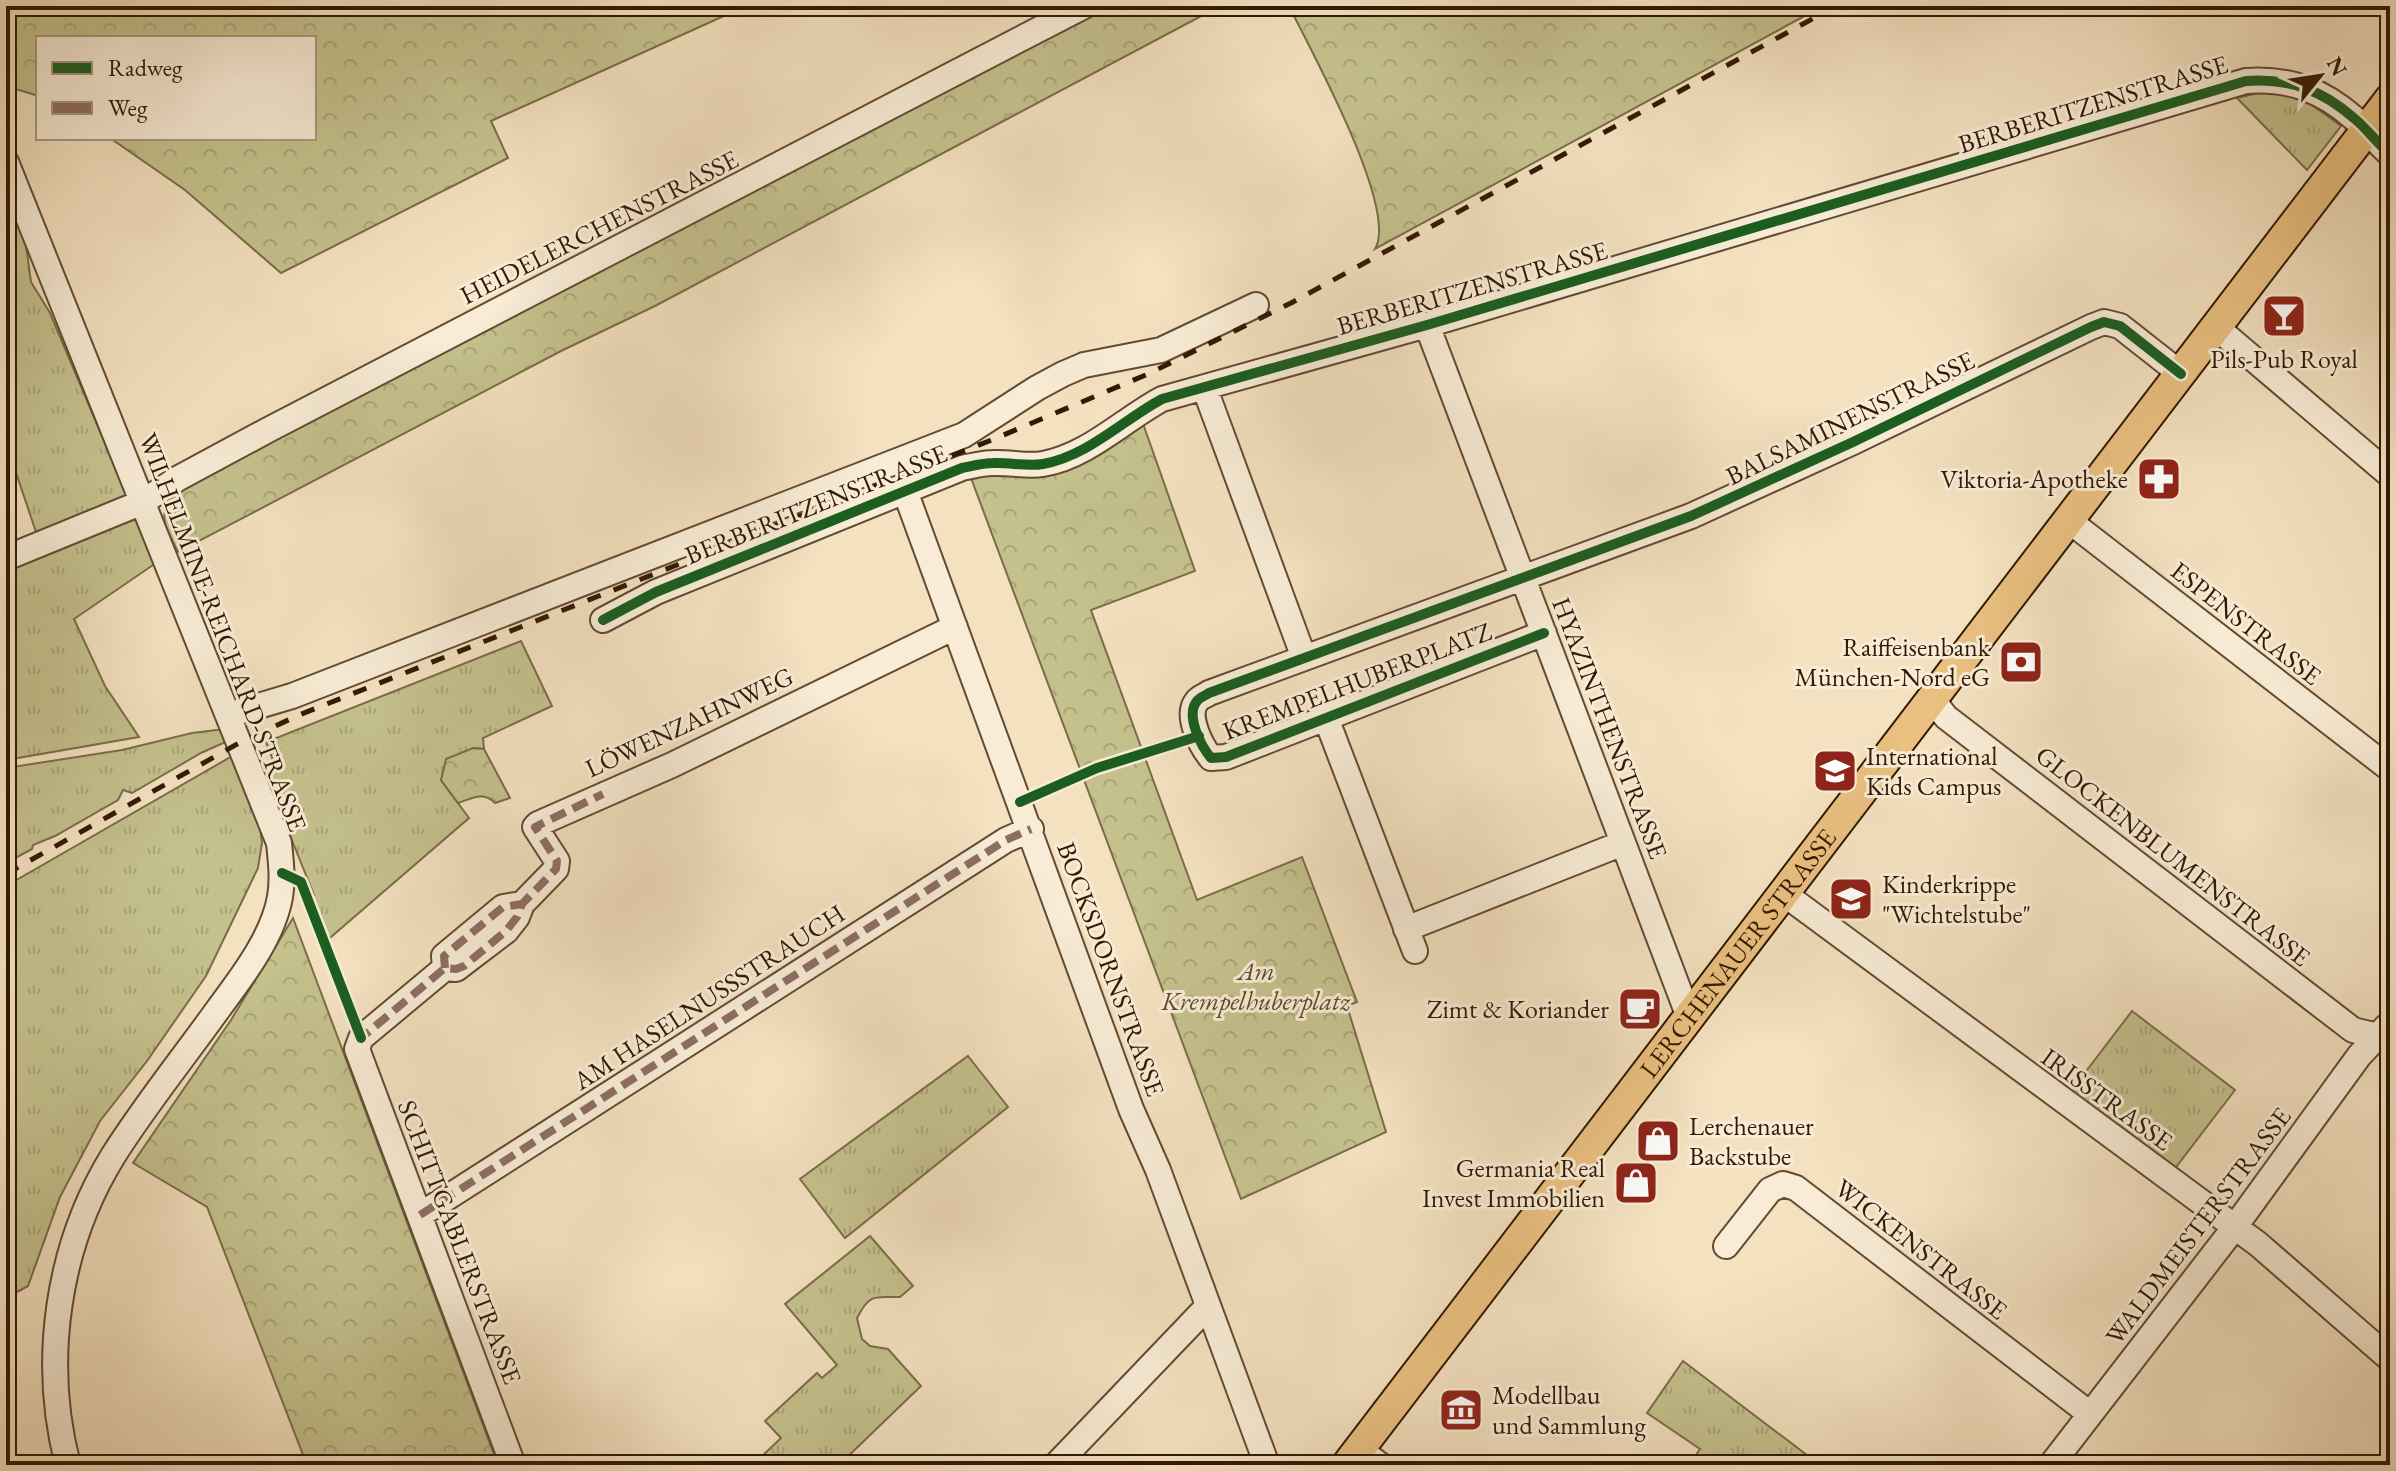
<svg xmlns="http://www.w3.org/2000/svg" width="2396" height="1471" viewBox="0 0 2396 1471" font-family="'EB Garamond',serif">
<defs>
<pattern id="grass-tufts" width="24" height="20" patternUnits="userSpaceOnUse" patternTransform="scale(2)"><rect width="24" height="20" fill="#c4c18d"/><path d="M3 7l-1-3M5 7V3M7 7l1-3M15 17l-1-3M17 17v-4M19 17l1-3" fill="none" stroke="#a9a578"/></pattern>
<pattern id="forest-crowns" width="20" height="18" patternUnits="userSpaceOnUse" patternTransform="scale(2)"><rect width="20" height="18" fill="#c4c18d"/><path d="M2 6a3 3 0 1 1 6 0M12 15a3 3 0 1 1 6 0" fill="none" stroke="#a9a578"/></pattern>
</defs>
<rect width="100%" height="100%" fill="#f4e1c0"/>
<filter id="stains"><feTurbulence type="fractalNoise" baseFrequency=".0025" numOctaves="4"/><feColorMatrix values="0 0 0 0 .2 0 0 0 0 .09 0 0 0 0 .02 0 0 0 .5 -.17"/></filter>
<radialGradient id="worn" r=".72"><stop offset=".6" stop-color="#630" stop-opacity="0"/><stop offset="1" stop-color="#630" stop-opacity=".3"/></radialGradient>
<path fill="url(#grass-tufts)" stroke="#7a6d48" stroke-width="2" d="M2267,91C2302,96 2314,105 2341,126L2307,170L2237,98Z
M6,195L26,245L31,282L50,313L129,500L44,534L36,532L6,443Z
M131,518L138,519L156,563L74,619L105,686L139,737L6,760V567Z
M521,641L552,706L483,738L484,749L473,748L441,780L469,818L324,943L307,899L314,895L264,771L276,768L266,742Z
M224,729L230,740L201,753L132,793L123,790L118,800L55,836L33,845L32,849L6,863V768L122,750L192,733Z
M234,755L258,811L262,843L258,868L206,976L147,1061L100,1121L60,1197L28,1286L6,1298V886Z
M2132,1011L2235,1090L2173,1171L2071,1091Z
M968,1056L1008,1107L845,1238L800,1179Z
M870,1236L913,1286L900,1297C875,1298 870,1292 857,1318L862,1339L870,1346L888,1349L921,1386L839,1465H769L761,1457L781,1438L765,1421L817,1373L822,1378L837,1365L785,1304Z
M1683,1361L1820,1465H1694L1691,1462L1700,1449L1647,1413Z"/>
<path fill="url(#forest-crowns)" stroke="#7a6d48" stroke-width="2" d="M6,6H746L491,121L508,158L281,273L185,190L110,138H314V38H38V96L6,86Z
M1094,6H1220L655,306L561,351L178,552C164,524 157,518 175,490Z
M1289,6H1823L1375,249C1399,209 1310,49 1289,6Z
M1140,415L1195,571L1091,610L1197,900L1302,857L1357,1002L1347,1006L1386,1132L1241,1199L965,462H1042Z
M473,748L484,749L510,798L495,803C482,791 473,798 458,803L441,780L446,759Z
M293,918L498,1465H307L207,1207L133,1163L231,1020Z"/>
<g fill="none" stroke-linecap="round" stroke-linejoin="round">
<g stroke="#624b32" stroke-width="28">
<path id="minor" d="M6,162L279,843C281,862 283,879 280,897C273,937 242,977 219,1008C184,1057 145,1105 113,1156C57,1247 41,1362 68,1465
M1427,325L1689,1017
M2217,328L2390,475
M1205,389L1304,658
M905,491L1131,1109L1158,1170L1267,1465
M2068,520L2390,769
M6,558L143,502L177,479L268,430L1084,6
M603,620L656,592L962,468C972,466 983,463 993,463C1010,462 1026,467 1043,464C1088,456 1123,420 1162,399L1427,325L2246,81C2290,78 2322,90 2355,119C2367,129 2377,143 2390,154
M1544,633L1226,757L1211,758C1201,746 1185,715 1197,701C1200,697 1205,696 1209,693L1691,516L1853,442L2091,327L2104,322L2120,326L2181,374
M1932,699L1946,717L2353,1030L2390,1039
M228,715L292,696L964,435L1037,388L1063,374L1084,365L1161,350L1256,305
M1326,718L1415,951
M1783,893L2258,1244L2390,1359
M1406,929L1623,843
M445,968L444,956L503,907L522,904
M420,1215L1006,840L1031,829
M1726,1246L1770,1190L1783,1184L1796,1188L2090,1414
M1359,1449L1380,1465
M513,1465L357,1049L361,1038L445,968L456,969L506,931L517,917L522,904L556,869L557,861L535,827L538,824L672,765L955,627
M1056,1465L1208,1306
M2051,1465L2234,1228L2359,1056L2386,1027"/>
</g>
<g stroke="#311903" stroke-width="34">
<g id="major">
<path id="s1" d="M1347,1465L2390,99"/>
</g>
</g>
<use href="#minor" stroke="#f8ecd6" stroke-width="24"/>
<use href="#major" stroke="#eac080" stroke-width="30"/>
<path stroke="#311903" stroke-width="5" stroke-dasharray="14 14" stroke-linecap="butt" d="M6,874L239,743L299,715L994,439L1148,374L1291,303L1836,6"/>
<path stroke="#8d6e63" stroke-width="8" stroke-dasharray="16 8" stroke-linecap="butt" d="M445,968L444,956L503,907L522,904
M359,1033L361,1038L445,968L456,969L464,966L506,931L517,917L522,904L556,869L557,861L535,827L603,794
M420,1215L1006,840L1031,829"/>
<g stroke="#f8ecd6" stroke-width="15">
<path id="cycleway" d="M603,620L656,592L962,468C972,466 983,463 993,463C1010,462 1026,467 1043,464C1088,456 1123,420 1162,399L1427,325L2246,81C2290,78 2322,90 2355,119C2367,129 2377,143 2390,154
M1544,633L1226,757L1211,758C1201,746 1185,715 1197,701C1200,697 1205,696 1209,693L1691,516L1853,442L2091,327L2104,322L2120,326L2181,374
M1020,802L1097,768L1199,736
M282,873L301,882L361,1038"/>
</g>
<use href="#cycleway" stroke="#1b5e20" stroke-width="10"/>
</g>
<defs>
<g id="bar-square" transform="scale(2.3)"><rect x="-9" y="-9" width="18" height="18" rx="4" fill="#8f2418" stroke="#f8ecd6"/><path d="M-6-5H6L.8 .8V4.5H3.5V6h-7V4.5H-.8V.8Z" fill="#fff"/></g>
<g id="pharmacy-square" transform="scale(2.3)"><rect x="-9" y="-9" width="18" height="18" rx="4" fill="#8f2418" stroke="#f8ecd6"/><path d="M-2-6h4v4h4v4h-4v4h-4v-4h-4v-4h4Z" fill="#fff"/></g>
<g id="bank-square" transform="scale(2.3)"><rect x="-9" y="-9" width="18" height="18" rx="4" fill="#8f2418" stroke="#f8ecd6"/><path d="M-6-4H6V4H-6ZM0-2.3a2.3 2.3 0 1 0 0 4.6a2.3 2.3 0 1 0 0-4.6Z" fill="#fff"/></g>
<g id="school-square" transform="scale(2.3)"><rect x="-9" y="-9" width="18" height="18" rx="4" fill="#8f2418" stroke="#f8ecd6"/><path d="M0-5L7-2L0 1L-7-2ZM-4 1L0 2.5L4 1V4Q0 6-4 4Z" fill="#fff"/></g>
<g id="cafe-square" transform="scale(2.3)"><rect x="-9" y="-9" width="18" height="18" rx="4" fill="#8f2418" stroke="#f8ecd6"/><path d="M-5.5-4.5H6V0H3Q3 3.5 0 3.5H-2.5Q-5.5 3.5-5.5 0ZM3-3.2v2h1.7v-2ZM-6 4.5H4V6H-6Z" fill="#fff"/></g>
<g id="shop-square" transform="scale(2.3)"><rect x="-9" y="-9" width="18" height="18" rx="4" fill="#8f2418" stroke="#f8ecd6"/><path d="M-5-2.5h2.3a2.7 3.5 0 0 1 5.4 0H5L5.5 6h-11ZM-1.5-2.5h3a1.5 2.3 0 0 0-3 0Z" fill="#fff"/></g>
<g id="museum-square" transform="scale(2.3)"><rect x="-9" y="-9" width="18" height="18" rx="4" fill="#8f2418" stroke="#f8ecd6"/><path d="M0-6L6-3V-2H-6V-3ZM-5-1h2V3h-2ZM-1-1h2V3h-2ZM3-1h2V3H3ZM-6 4H6V6H-6Z" fill="#fff"/></g>
</defs>
<g fill-rule="evenodd">
<use href="#bar-square" x="2284" y="316"/>
<use href="#pharmacy-square" x="2159" y="479"/>
<use href="#bank-square" x="2021" y="662"/>
<use href="#school-square" x="1835" y="771"/>
<use href="#school-square" x="1851" y="899"/>
<use href="#cafe-square" x="1640" y="1009"/>
<use href="#shop-square" x="1658" y="1141"/>
<use href="#shop-square" x="1636" y="1183"/>
<use href="#museum-square" x="1461" y="1410"/>
</g>
<g text-anchor="middle" stroke-width="6" stroke-linejoin="round" paint-order="stroke">
<g font-size="26" fill="#311903" stroke="#f8ecd6">
<text transform="translate(2093 104) rotate(-17)" y="9">BERBERITZENSTRASSE</text>
<text transform="translate(599 227) rotate(-27)" y="9">HEIDELERCHENSTRASSE</text>
<text transform="translate(1472 288) rotate(-16)" y="9">BERBERITZENSTRASSE</text>
<text transform="translate(1850 418) rotate(-26)" y="9">BALSAMINENSTRASSE</text>
<text transform="translate(816 504) rotate(-22)" y="9">BERBERITZENSTRASSE</text>
<text transform="translate(2246 623) rotate(38)" y="9">ESPENSTRASSE</text>
<text transform="translate(223 632) rotate(69)" y="9">WILHELMINE-REICHARD-STRASSE</text>
<text transform="translate(1357 681) rotate(-21)" y="9">KREMPELHUBERPLATZ</text>
<text transform="translate(689 722) rotate(-25)" y="9">LÖWENZAHNWEG</text>
<text transform="translate(1610 728) rotate(69)" y="9">HYAZINTHENSTRASSE</text>
<text transform="translate(2173 856) rotate(38)" y="9">GLOCKENBLUMENSTRASSE</text>
<text dy="9" stroke="none"><textPath href="#s1" startOffset="644">LERCHENAUER STRASSE</textPath></text>
<text transform="translate(1111 969) rotate(70)" y="9">BOCKSDORNSTRASSE</text>
<text transform="translate(709 997) rotate(-33)" y="9">AM HASELNUSSSTRAUCH</text>
<text transform="translate(2107 1099) rotate(36)" y="9">IRISSTRASSE</text>
<text transform="translate(2198 1226) rotate(-53)" y="9">WALDMEISTERSTRASSE</text>
<text transform="translate(460 1242) rotate(69)" y="9">SCHITTGABLERSTRASSE</text>
<text transform="translate(1921 1249) rotate(38)" y="9">WICKENSTRASSE</text>
</g>
<g font-size="26" fill="#311903" stroke="#f8ecd6" text-anchor="end">
<text x="2284" y="368" text-anchor="middle">Pils-Pub Royal</text>
<text x="2128" y="488">Viktoria-Apotheke</text>
<text x="1990" y="656">Raiffeisenbank<tspan x="1990" dy="30">München-Nord eG</tspan></text>
<text x="1866" y="765" text-anchor="start">International<tspan x="1866" dy="30">Kids Campus</tspan></text>
<text x="1882" y="893" text-anchor="start">Kinderkrippe<tspan x="1882" dy="30">"Wichtelstube"</tspan></text>
<text x="1609" y="1018">Zimt &amp; Koriander</text>
<text x="1689" y="1135" text-anchor="start">Lerchenauer<tspan x="1689" dy="30">Backstube</tspan></text>
<text x="1605" y="1177">Germania Real<tspan x="1605" dy="30">Invest Immobilien</tspan></text>
<text x="1492" y="1404" text-anchor="start">Modellbau<tspan x="1492" dy="30">und Sammlung</tspan></text>
</g>
<g font-size="26" font-style="italic" fill="#5d4b2c" stroke="#f8ecd6">
<text x="1256" y="980">Am<tspan x="1256" dy="30">Krempelhuberplatz</tspan></text>
</g>
</g>
<rect width="2396" height="1471" fill="none" stroke="#f4e1c0" stroke-width="32"/>
<rect x="8" y="8" width="2380" height="1455" fill="none" stroke="#311903" stroke-width="4"/>
<rect x="16" y="16" width="2364" height="1439" fill="none" stroke="#311903" stroke-width="2"/>
<rect x="36" y="36" width="280" height="104" fill="#f8ecd6" stroke="#a89882" stroke-width="2"/>
<rect x="52" y="62" width="40" height="12" fill="#1b5e20" stroke="#a89882" stroke-width="2"/>
<text x="108" y="76" font-size="24" fill="#311903">Radweg</text>
<rect x="52" y="102" width="40" height="12" fill="#8d6e63" stroke="#a89882" stroke-width="2"/>
<text x="108" y="116" font-size="24" fill="#311903">Weg</text>
<g transform="translate(2320 76) rotate(60)" stroke="#f8ecd6" stroke-width="6" paint-order="stroke">
<path d="M0-6L14 30L0 20L-14 30Z" fill="#311903"/>
<text y="-12" font-size="22" font-weight="bold" text-anchor="middle" fill="#311903">N</text>
</g>
<rect width="100%" height="100%" filter="url(#stains)"/>
<rect width="100%" height="100%" fill="url(#worn)"/>
</svg>
